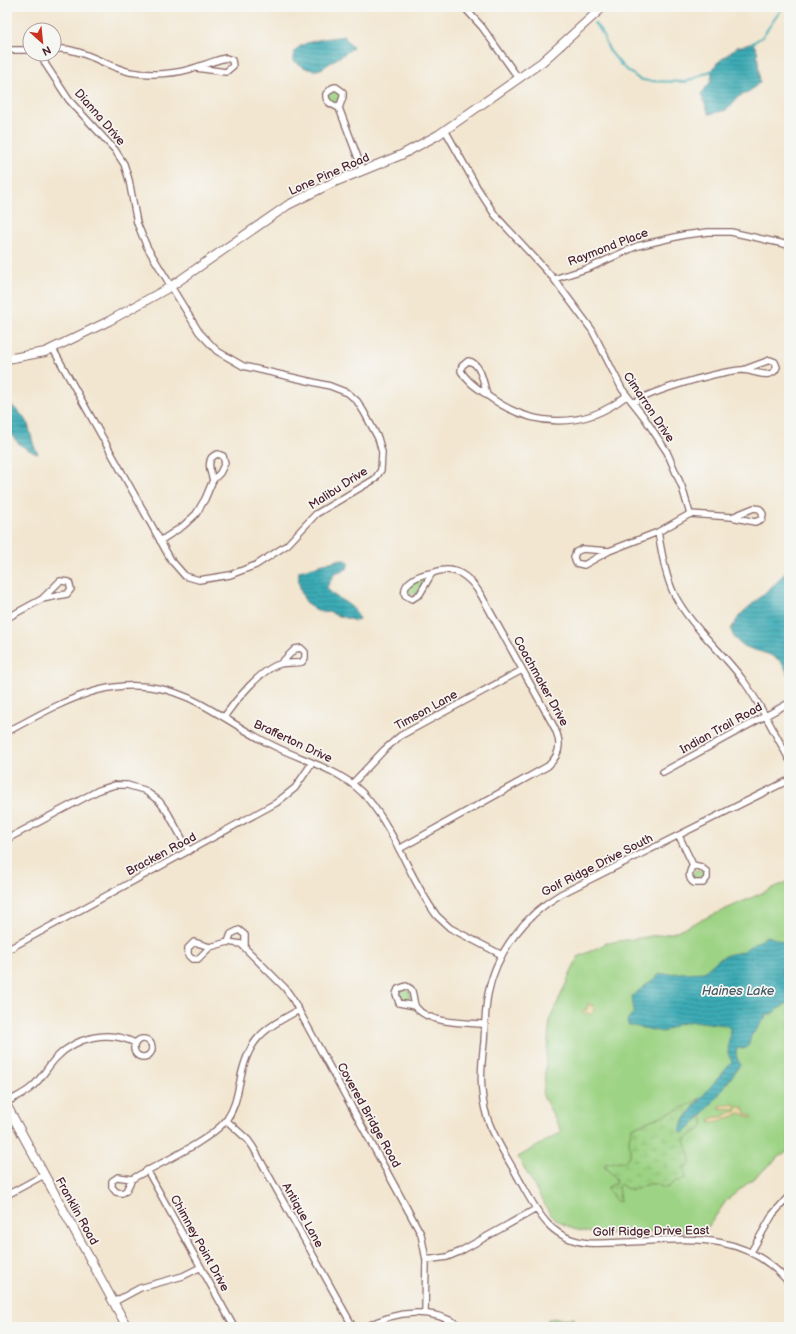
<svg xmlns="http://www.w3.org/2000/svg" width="796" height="1334" viewBox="0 0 796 1334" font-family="'Balsamiq Sans',sans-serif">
<defs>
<pattern id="wetland-marsh" width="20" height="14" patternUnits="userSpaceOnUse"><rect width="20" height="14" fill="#9dd384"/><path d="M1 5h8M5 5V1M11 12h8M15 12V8" fill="none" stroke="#89b572"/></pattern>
<pattern id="sand-dots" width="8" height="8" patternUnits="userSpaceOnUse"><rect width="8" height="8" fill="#eeda9e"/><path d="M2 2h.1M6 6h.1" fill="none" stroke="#cebb88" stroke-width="1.8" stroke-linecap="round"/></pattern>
<pattern id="water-rules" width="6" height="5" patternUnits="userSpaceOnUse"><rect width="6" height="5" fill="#3aabb5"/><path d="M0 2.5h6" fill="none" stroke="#338b93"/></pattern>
</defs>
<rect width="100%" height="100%" fill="#f6f6f2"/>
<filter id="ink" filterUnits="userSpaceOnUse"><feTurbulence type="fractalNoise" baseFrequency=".025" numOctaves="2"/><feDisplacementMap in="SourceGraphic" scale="8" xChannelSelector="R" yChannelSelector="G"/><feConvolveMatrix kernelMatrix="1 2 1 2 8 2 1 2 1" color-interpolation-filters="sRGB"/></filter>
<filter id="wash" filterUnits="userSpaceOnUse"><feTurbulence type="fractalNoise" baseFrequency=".012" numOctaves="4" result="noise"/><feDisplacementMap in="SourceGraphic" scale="16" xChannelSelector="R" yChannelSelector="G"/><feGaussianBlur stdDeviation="0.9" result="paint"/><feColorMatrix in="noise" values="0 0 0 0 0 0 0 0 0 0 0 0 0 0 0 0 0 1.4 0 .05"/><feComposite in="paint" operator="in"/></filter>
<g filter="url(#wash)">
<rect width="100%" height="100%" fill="#f2e6d0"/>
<path fill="#9dd384" stroke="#747958" d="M328 96a6 6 0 1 1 12 0a6 6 0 1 1-12 0Z
M424,577L425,580L417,593L410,594L408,592L409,586Z
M692.5 875a5.5 5.5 0 1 1 11 0a5.5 5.5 0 1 1-11 0Z
M789,881V1149L726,1201L706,1230L596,1234L573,1229L558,1221L550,1214L518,1157L562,1132L543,1096L550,1019L578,957L607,943L672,933Z
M399.5 995a5.5 5.5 0 1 1 11 0a5.5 5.5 0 1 1-11 0Z
M574,1318V1327H548V1319Z"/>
<path fill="url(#wetland-marsh)" stroke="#747958" d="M787,942H789V980L783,976C780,965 791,954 787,942Z
M700,1098L681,1124L692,1125L702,1116L704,1125C699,1132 690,1133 685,1141L690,1154V1164L684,1168L686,1179L676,1181L667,1188C662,1188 659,1185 655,1184C638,1182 638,1198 620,1184L618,1186L620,1202L615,1200L612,1194L607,1190L608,1187L616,1183L615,1178L605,1167V1164L620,1161L625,1162L630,1154L629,1138L632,1128C654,1117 680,1112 700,1098Z"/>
<path fill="url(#sand-dots)" stroke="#9c7c64" d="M588,1003L590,1005H593L594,1011L590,1015L587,1012L584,1015L583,1011L587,1009Z
M732,1104L736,1105L734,1109L719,1108L721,1105Z
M738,1107H743L746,1113L752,1116V1118L741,1113C733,1116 717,1123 710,1122L711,1119L717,1117H724L730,1112H736Z"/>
<path fill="url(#water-rules)" stroke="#426570" d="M344,36L353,48L321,69C311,73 301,66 293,60C291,39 330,39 344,36Z
M753,43L757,50L760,82L749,92L738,97L727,110L709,114L701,94L711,81L712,71L717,63L737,47Z
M7,401L22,415L28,424L34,446L38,454C27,450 12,442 11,430L7,427Z
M341,559L349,562L347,569L335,573L327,587C334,601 353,600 359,619L355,621L333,614L331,612C308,616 296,591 299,571Z
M789,567V678C787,673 785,666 781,662C766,647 736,654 731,629L740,615L778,581Z
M767,936L788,943C788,952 781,967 782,973C782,977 786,978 789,980V1002L771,1014H766L765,1019L761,1021L760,1025L751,1036L749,1045L743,1049L737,1048L736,1055L740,1065C722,1090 708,1112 683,1133L680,1132C678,1121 723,1073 732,1062L728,1053L730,1028L725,1025L693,1021L678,1024L663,1032L628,1025L627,1020L634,1012L632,996L660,974L704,972L719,959L727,955L741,952Z"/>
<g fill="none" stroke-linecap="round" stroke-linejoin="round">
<path stroke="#3aabb5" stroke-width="2" d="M584,7L585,9
M594,23L601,31L609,50L623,67L639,79L648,81L686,82L713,70
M751,44L762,37L783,7"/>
</g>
</g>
<g filter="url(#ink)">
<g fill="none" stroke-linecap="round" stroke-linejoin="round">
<g stroke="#856565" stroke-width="8">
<path id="street" d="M464,7L482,27L519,79
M54,49C82,47 104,66 130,72C151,76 177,74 197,67C207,64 216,60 226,58L232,60L233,66L226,72L196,68
M7,50H30
M41,54L46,65L69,100L115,150L124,164L129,180L137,223L147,247L199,332L217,351L243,366L330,386L348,393L357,401L364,412L378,438L382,452L381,470L375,479L316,514L287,545L256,565L230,575L199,580L185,576L171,560L53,349
M339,108L343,97V92L336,87L332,88L326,94C325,103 332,104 339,108L363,171
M445,130L478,189L495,215L554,279L592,330L622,389L644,417L667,452L682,487L690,514
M554,279L589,268L637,246L684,235L708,232H731L789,245
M487,395C484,385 481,362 468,361L462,366L461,371C467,382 479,389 488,396C532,428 584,430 626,396
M633,403C653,390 717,372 741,370C752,369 771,382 777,367L775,362L770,360L743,370
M690,514L732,517L755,522L762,519L763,514L760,509L754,508L732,517
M658,532C662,553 665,575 674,594C691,627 721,650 743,680C761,705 774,732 789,759
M160,541L183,526L196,514L205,499L213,480L220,473L225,463L223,456L218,454C205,457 210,471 213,480
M609,551L584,565L576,563L574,557L576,552L582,549L609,551L658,532L690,514
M7,618L42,599L60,581L69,582L71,589L67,594L42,599
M224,717C235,701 261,669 280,664C288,662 295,664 302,662L305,658V652L301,648L295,649L280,664
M7,732C66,700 120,667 189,698C219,712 244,732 274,746C306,762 344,770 368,799C397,834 410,880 437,916L450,928L502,955
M663,772L789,703
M789,780L561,894C525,915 496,952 488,994C485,1009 485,1026 484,1042C481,1067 479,1092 487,1117C494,1139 509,1160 520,1181C537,1211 549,1239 588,1243C660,1246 735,1218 789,1283
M352,784L384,750L400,736L522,670
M679,836L693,865C689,872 687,878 694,883H703L707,878V872L701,867L693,865
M7,839L99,790L115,785H127L144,790L159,801L168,813L189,851
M399,849L548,766C563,752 561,739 552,723L481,595C469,576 455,564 432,573L420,594L412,599L405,595C402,581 421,574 432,573
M228,942L231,934L239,930L245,935V946
M210,947L198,959H192L188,955V948L194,942L210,947L228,942L241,944L285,988L292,998L421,1234L426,1260L425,1313
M7,950L276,803L295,788L312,763
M415,1006L399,1003L396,994L398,989L406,986L411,989C414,994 413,1002 416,1007C428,1024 467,1023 485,1024
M134 1048a9 9 0 1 1 18 0a9 9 0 1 1-18 0Z
M7,1102C16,1097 26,1093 33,1086C42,1078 48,1066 56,1058C76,1037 109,1029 135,1043
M226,1120L248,1140L253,1147L353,1327
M147,1170L234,1327
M118,1177L132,1179L126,1191L122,1193L116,1192L112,1187V1181Z
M132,1179C156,1165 212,1140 227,1119C235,1108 237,1095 240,1081C248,1039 262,1030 299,1010
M7,1195L44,1175
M751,1252L773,1214L789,1196
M426,1260L447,1257L459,1252L536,1209
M114,1302L140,1288L183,1276L201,1267
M366,1327C397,1310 431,1307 462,1327"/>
</g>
<g stroke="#856565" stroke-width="10">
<path id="secondary" d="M7,359L45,352L109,321L170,287L288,205L332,183L401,155L438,135L542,62L603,7
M7,1106L127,1327"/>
</g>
<use href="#street" stroke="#fff" stroke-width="5.5"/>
<use href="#secondary" stroke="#fff" stroke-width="8"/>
</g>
</g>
<g text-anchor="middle" stroke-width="3.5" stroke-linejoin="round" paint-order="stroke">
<g font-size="12" fill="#4a1f2b" stroke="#f6f6f2">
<text transform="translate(100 117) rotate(49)" y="4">Dianna Drive</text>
<text transform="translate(329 174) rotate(-24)" y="4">Lone Pine Road</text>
<text transform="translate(608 247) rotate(-21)" y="4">Raymond Place</text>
<text transform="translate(649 407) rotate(56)" y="4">Cimarron Drive</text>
<text transform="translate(338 488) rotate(-33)" y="4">Malibu Drive</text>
<text transform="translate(541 681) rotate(61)" y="4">Coachmaker Drive</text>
<text transform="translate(426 710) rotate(-29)" y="4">Timson Lane</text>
<text transform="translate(721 728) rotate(-29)" y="4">Indian Trail Road</text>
<text transform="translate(293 741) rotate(25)" y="4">Brafferton Drive</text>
<text transform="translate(161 854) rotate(-28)" y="4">Bracken Road</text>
<text transform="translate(597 865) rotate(-27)" y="4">Golf Ridge Drive South</text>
<text transform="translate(369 1115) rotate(61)" y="4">Covered Bridge Road</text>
<text transform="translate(77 1211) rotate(61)" y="4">Franklin Road</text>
<text transform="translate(303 1215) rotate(61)" y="4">Antique Lane</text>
<text transform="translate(651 1231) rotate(-1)" y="4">Golf Ridge Drive East</text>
<text transform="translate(200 1243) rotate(61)" y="4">Chimney Point Drive</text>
</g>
<g font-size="13" font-style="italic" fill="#445762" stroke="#f6f6f2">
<text x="738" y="995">Haines Lake</text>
</g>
</g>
<rect width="796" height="1334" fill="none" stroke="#f6f6f2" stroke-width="24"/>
<g transform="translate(42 42) rotate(153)"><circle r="19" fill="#f6f6f2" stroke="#b1a0a2"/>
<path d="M0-3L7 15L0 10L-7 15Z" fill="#c8321e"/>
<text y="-6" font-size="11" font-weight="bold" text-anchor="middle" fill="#4a1f2b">N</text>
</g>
</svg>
